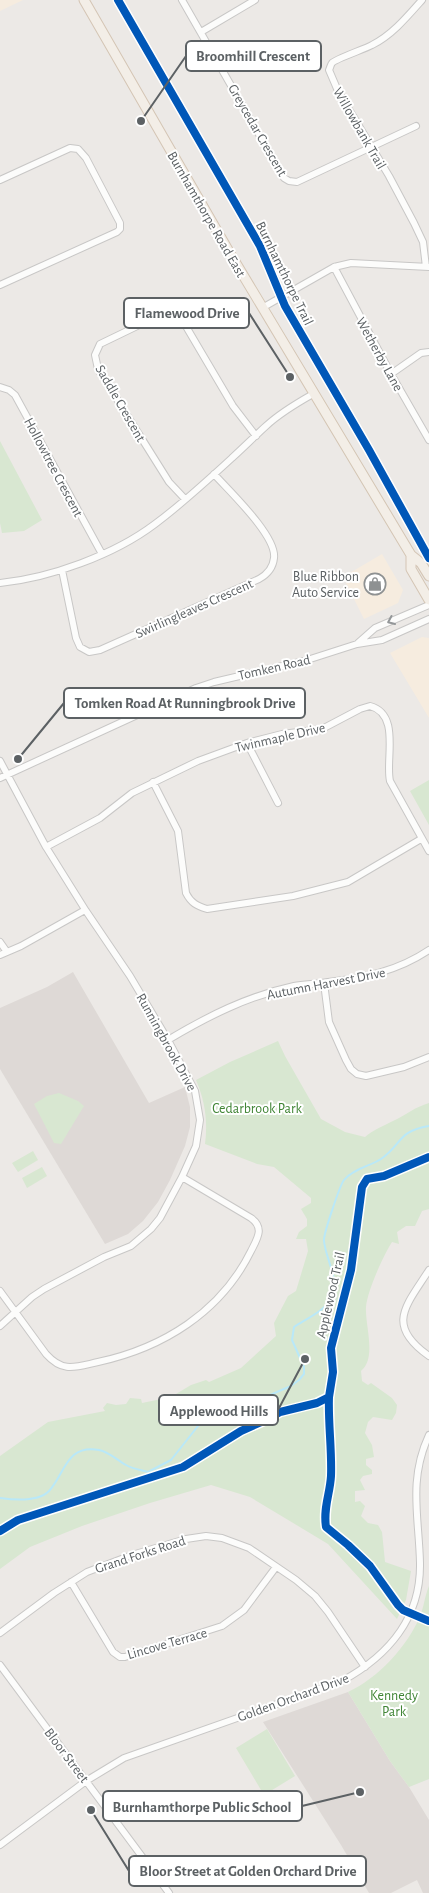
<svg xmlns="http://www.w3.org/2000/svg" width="429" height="1893" viewBox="0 0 429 1893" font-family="'Alegreya Sans',sans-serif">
<rect width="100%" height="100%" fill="#ece9e6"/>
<path fill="#f6ecdf" d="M0,0H23L0,11Z
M382,554L403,590L398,603L364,619L343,577Z
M422,637L429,638V718L390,653Z"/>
<path fill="#ded9d6" d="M73,972L149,1103L185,1087L190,1107V1127L185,1146L170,1180L158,1202L143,1221L128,1234L105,1244L0,1069V1008L47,987Z
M348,1692L390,1761L409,1787L429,1820V1893H423L417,1880L391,1893H369L341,1845L263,1722Z"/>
<path fill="#d8e7d1" d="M0,441L42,520L24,531L2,533L0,523Z
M429,780V825L410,791Z
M278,1041L285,1056L321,1119L345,1132L365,1137C373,1130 383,1126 393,1121C406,1115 415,1107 429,1103V1209L422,1211L415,1226H406L397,1232L399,1244L392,1242C383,1256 367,1292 366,1307C365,1326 377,1358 361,1371L362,1381L368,1385L371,1383L392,1398L397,1405L396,1413L392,1420L373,1417L368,1422L365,1433L372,1445L374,1457L366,1459V1465L372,1470V1474L363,1476L360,1480L365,1490L355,1491V1502L360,1501L365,1506L361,1516L368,1523L378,1525L382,1532L385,1562L411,1571L406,1600L397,1619L328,1544L250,1497L211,1485L150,1503L82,1526L30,1547L0,1569V1456L48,1422L105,1411L103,1408L107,1403L116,1405L126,1404L130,1398L141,1399L142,1403L171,1397L191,1385L206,1380L209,1382L241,1368L276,1336L274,1323L288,1296L296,1291L308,1251L306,1239H296L299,1232L307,1226V1219L301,1209L311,1203V1198L274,1167L257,1164L205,1144C208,1121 205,1101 196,1080L230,1062Z
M59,1093L78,1101L84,1106L61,1144L54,1143L34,1104L47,1096Z
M33,1151L38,1160L18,1172L12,1163Z
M42,1167L47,1176L27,1188L22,1178Z
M429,1586V1779L409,1787L390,1761L348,1692C377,1679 408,1646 420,1616C424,1607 425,1595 429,1586Z
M267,1729L295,1776L264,1795L236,1748Z"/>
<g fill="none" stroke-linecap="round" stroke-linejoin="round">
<path stroke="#b9e8f8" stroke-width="2" d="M0,1498C14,1500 38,1502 49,1491C65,1474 66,1444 99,1450C109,1452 117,1460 126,1465C133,1469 141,1470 148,1472L171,1460L198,1426L206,1421L209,1414L214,1410L235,1403L244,1405L251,1403L291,1386L299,1380L304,1374V1367L292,1340L294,1327C306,1319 326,1310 333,1297C340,1283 325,1256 324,1241C323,1235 340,1185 344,1180C353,1169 370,1166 381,1159C402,1145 397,1131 429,1126"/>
<g stroke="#c8c7c6" stroke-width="8">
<path id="minor" d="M182,0L284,178L289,181L297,182L416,126
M422,0C407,17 392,35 372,45C365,49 335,59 332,63C331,64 330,68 329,70L338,91L389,176L414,223L423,242L426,267
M201,32L255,0
M0,180L70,148L78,149L86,158L120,223V229L117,232L0,285
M334,267L391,374L429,440
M262,308L334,267L351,263L429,267
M391,374L421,353L429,352
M0,387L9,390L15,395L102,554
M185,499L169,482L98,369L95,355L100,344L160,315C171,313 176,315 184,323L233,406L256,436
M62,570L76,638L80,647L89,652L100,650L259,579C268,574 273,568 274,558C277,536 229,491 214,474
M0,583C50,578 114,555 155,524C182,504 208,480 233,457C244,447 255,436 266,426C280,413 297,403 313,394
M358,643L375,628L429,605
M247,743L278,803
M0,761L46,847L86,911L130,976L168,1040L195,1091L200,1120L196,1146L182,1177L160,1218L151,1229L131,1246L104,1257L44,1289L32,1297L0,1326
M0,778L196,688L214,682L304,661L357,644L382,640L429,619
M153,782L178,831L186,893C191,903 197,906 207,909L293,896L348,882L421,839
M46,847L100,818L132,793L198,761L247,743L282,734L322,729L360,709L370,706C401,714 385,760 390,781L429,851
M0,942L7,952
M0,955L21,946L85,910
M324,983L329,1022L346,1060L351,1069L357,1074L366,1076L404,1067L429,1057
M168,1040C208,1016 248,996 294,986C305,984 317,984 328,982C364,978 398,971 429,950
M429,1270C406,1306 385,1325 429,1356
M0,1291L46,1354C63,1373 75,1367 98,1362C163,1348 221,1312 251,1251C257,1239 265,1228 251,1218L182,1177
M71,1582L113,1652L120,1657H125L222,1626L244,1610L276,1567
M0,1633L54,1593L87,1572L132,1555L186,1539L206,1536L222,1538L249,1548L296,1580L315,1596L328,1612L365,1667
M0,1665L169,1893
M0,1845L86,1781L124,1758L342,1681C388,1656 421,1618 420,1563C419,1517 408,1480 429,1435"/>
</g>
<g stroke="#d4c5b4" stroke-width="11">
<path id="major" d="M84,0L228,250L411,555L421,563L429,576
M411,555V569L429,600"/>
</g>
<use href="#minor" stroke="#fcfcfb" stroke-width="6"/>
<use href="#major" stroke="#f3eee7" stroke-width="9"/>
<g stroke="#fff" stroke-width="11">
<path id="cycleway" d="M118,0L260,246L285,306L369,450L429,558
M329,1397C328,1423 332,1449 331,1476C330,1494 323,1508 326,1527L348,1545L370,1566L398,1605L403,1610L429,1621
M0,1531L18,1520L183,1467L241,1431L268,1419L280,1412L317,1403L329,1397L333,1372L331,1348L351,1270L362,1187L367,1179L384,1176L429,1157"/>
</g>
<use href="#cycleway" stroke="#0057b8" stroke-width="8"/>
</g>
<defs><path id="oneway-chevron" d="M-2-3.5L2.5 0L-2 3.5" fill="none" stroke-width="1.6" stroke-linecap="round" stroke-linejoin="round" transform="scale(1.25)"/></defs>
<use stroke="#949799" href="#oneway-chevron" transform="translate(391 621) rotate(156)"/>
<defs>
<g id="shop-ring" transform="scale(1.125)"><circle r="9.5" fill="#fff" stroke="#8e9192" stroke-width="1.5"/><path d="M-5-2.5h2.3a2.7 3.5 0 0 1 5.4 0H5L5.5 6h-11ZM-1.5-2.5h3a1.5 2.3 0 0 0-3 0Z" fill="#8e9192"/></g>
</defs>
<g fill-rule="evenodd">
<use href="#shop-ring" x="375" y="584"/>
</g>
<g text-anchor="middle" stroke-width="4" stroke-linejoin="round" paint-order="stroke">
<g font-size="14" fill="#5c6164" stroke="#fff">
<text transform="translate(360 128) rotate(60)" y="5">Willowbank Trail</text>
<text transform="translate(258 130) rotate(60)" y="5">Greycedar Crescent</text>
<text transform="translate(207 214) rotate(60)" y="5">Burnhamthorpe Road East</text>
<text transform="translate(285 273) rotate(64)" y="5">Burnhamthorpe Trail</text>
<text transform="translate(380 354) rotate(61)" y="5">Wetherby Lane</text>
<text transform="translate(121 403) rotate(60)" y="5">Saddle Crescent</text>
<text transform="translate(54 467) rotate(62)" y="5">Hollowtree Crescent</text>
<text transform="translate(194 608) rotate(-24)" y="5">Swirlingleaves Crescent</text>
<text transform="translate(274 667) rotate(-13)" y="5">Tomken Road</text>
<text transform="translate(280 737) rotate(-13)" y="5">Twinmaple Drive</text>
<text transform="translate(326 983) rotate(-11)" y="5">Autumn Harvest Drive</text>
<text transform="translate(167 1042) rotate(61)" y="5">Runningbrook Drive</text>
<text transform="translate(330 1295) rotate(-77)" y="5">Applewood Trail</text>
<text transform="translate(140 1554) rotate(-18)" y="5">Grand Forks Road</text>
<text transform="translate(167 1643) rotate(-16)" y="5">Lincove Terrace</text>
<text transform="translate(293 1697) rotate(-20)" y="5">Golden Orchard Drive</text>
<text transform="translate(67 1755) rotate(53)" y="5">Bloor Street</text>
</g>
<g font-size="14" fill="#5c6164" stroke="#fff" text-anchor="end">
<text x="359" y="581">Blue Ribbon<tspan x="359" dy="16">Auto Service</tspan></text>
</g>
<g font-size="14" fill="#3f8434" stroke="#fff">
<text x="257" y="1113">Cedarbrook Park</text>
<text x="394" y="1700">Kennedy<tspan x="394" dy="16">Park</tspan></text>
</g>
</g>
<path fill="none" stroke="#5c6164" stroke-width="2" d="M141 121L186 56M290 377L249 313M18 759L64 703M305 1359L278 1410M360 1792L302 1806M91 1810L129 1871"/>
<g fill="#5c6164" stroke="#fff" stroke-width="2">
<circle cx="141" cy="121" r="5"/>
<circle cx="290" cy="377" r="5"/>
<circle cx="18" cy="759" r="5"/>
<circle cx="305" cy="1359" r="5"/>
<circle cx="360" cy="1792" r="5"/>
<circle cx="91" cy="1810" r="5"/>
</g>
<g fill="#fff" stroke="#5c6164" stroke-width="2">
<rect x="186" y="41" width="135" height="30" rx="5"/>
<rect x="124" y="298" width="125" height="30" rx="5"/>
<rect x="64" y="688" width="241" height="30" rx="5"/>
<rect x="159" y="1395" width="119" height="30" rx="5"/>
<rect x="103" y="1791" width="199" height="30" rx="5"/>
<rect x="129" y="1856" width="237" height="30" rx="5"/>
</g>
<g font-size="15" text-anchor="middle" font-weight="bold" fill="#5c6164">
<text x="253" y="61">Broomhill Crescent</text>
<text x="187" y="318">Flamewood Drive</text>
<text x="185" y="708">Tomken Road At Runningbrook Drive</text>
<text x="219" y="1416">Applewood Hills</text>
<text x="202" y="1812">Burnhamthorpe Public School</text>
<text x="248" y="1876">Bloor Street at Golden Orchard Drive</text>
</g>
</svg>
